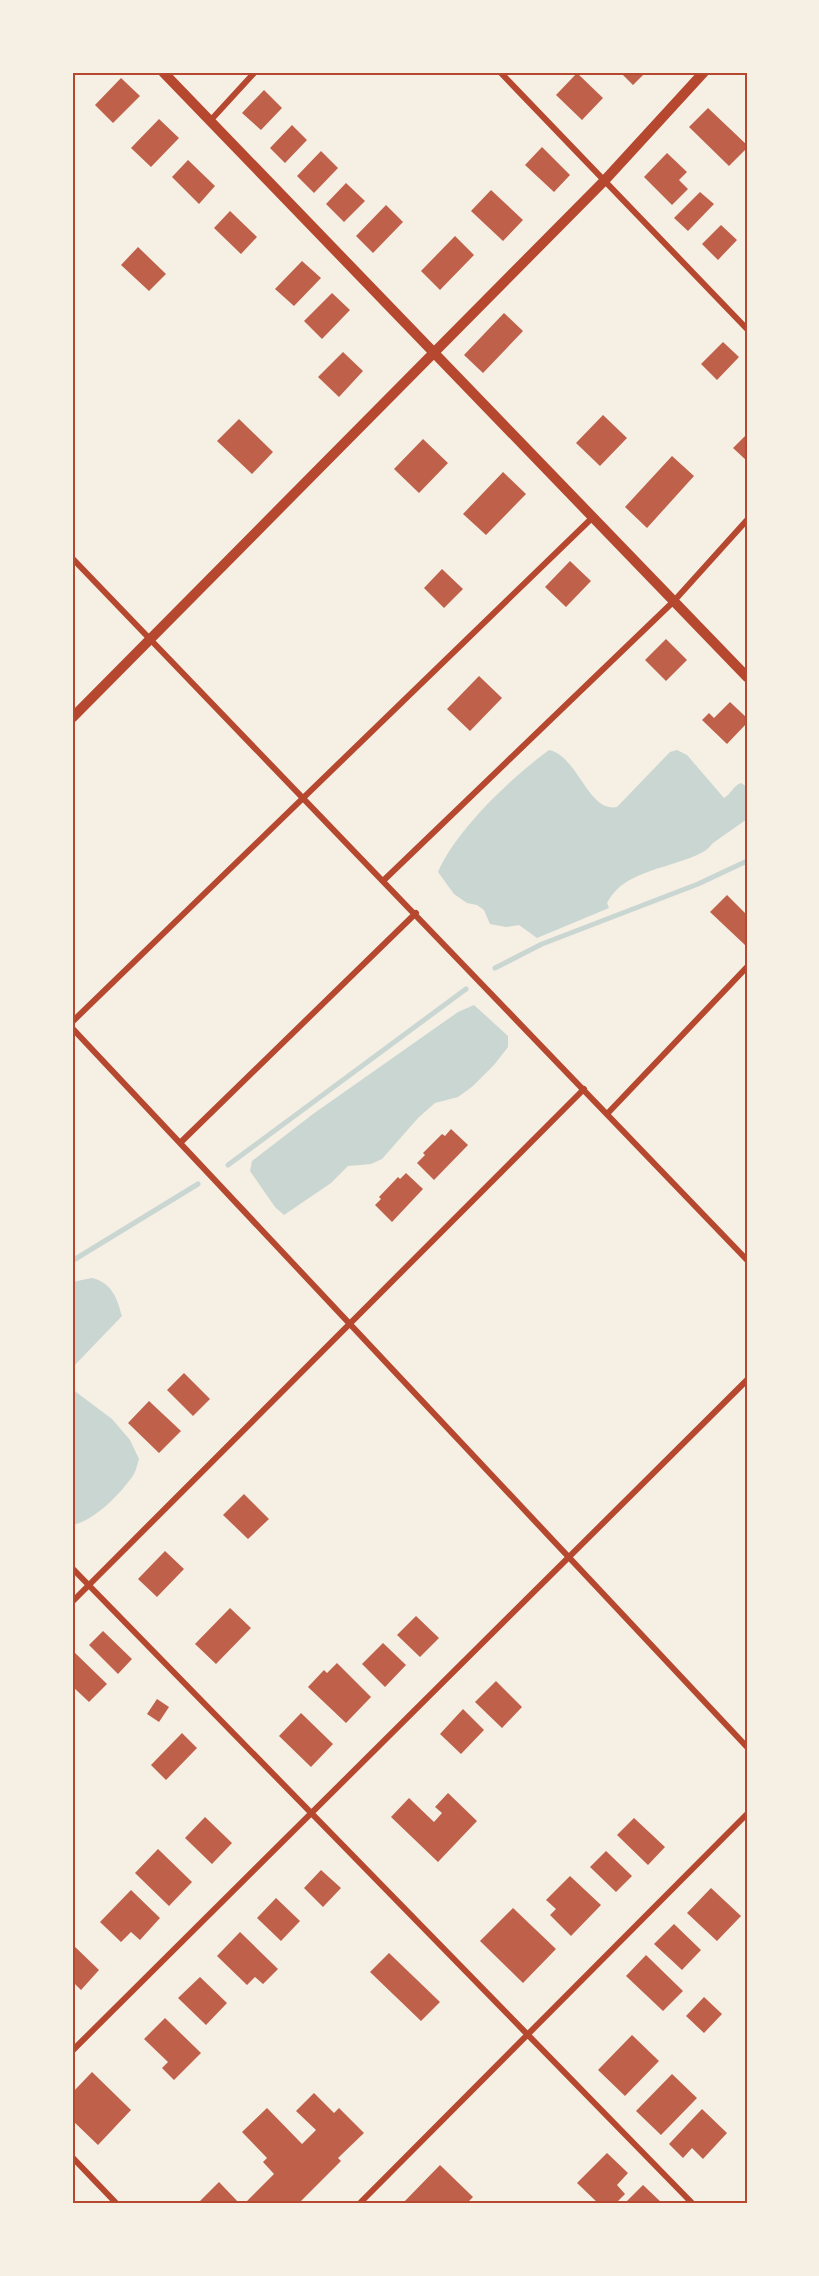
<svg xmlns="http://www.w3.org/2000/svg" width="819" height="2276" viewBox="0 0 819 2276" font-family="'Alegreya Sans',sans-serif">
<rect width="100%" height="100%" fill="#f6efe4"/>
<path fill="#c9d6d2" d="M549,750C578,756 588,813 617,807L670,752L677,750L687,755L724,798C731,794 733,786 741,783L747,787V819C736,827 724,835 713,843C710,846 707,850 703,852C672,869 624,869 607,903L609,908L537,938L519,925L506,927L490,924L484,910L477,905L467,903L454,894L438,872C457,829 511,778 549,750Z
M474,1005L508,1036V1047L494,1065L473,1086L458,1097L435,1103L418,1118L382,1159L371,1164L348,1166L331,1183L284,1215L275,1207L250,1171L252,1161L313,1114L458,1012Z
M92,1278C112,1283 117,1298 122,1316L72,1368V1282Z
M72,1389L112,1419L130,1440L139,1459C137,1465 136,1472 132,1477C119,1495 95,1520 73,1525Z"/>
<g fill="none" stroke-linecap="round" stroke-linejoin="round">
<path stroke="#c9d6d2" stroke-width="5" d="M495,968L542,944L698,884L747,861
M228,1165L466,989
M72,1261L198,1184"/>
</g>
<path fill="#bf614a" d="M620,72H646L633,85Z
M577,73L603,98L582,120L556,95Z
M121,78L140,96L113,123L95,105Z
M264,90L282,108L261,130L242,113Z
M708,108L747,145V148L729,166L689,127Z
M159,119L179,138L151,167L131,148Z
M292,125L307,140L285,163L270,148Z
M542,147L570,175L554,192L525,165Z
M321,151L338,168L314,193L297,176Z
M667,153L687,172L679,180L688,189L672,205L644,177Z
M188,160L215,186L199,204L172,177Z
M346,183L365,201L344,222L326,204Z
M491,190L523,220L503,241L471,211Z
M700,192L714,204L688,231L674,218Z
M386,205L403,222L373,253L356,236Z
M230,211L257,237L241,254L214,228Z
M721,225L737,240L718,260L702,244Z
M455,236L474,255L440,290L421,271Z
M138,247L166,274L149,291L121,265Z
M302,261L321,278L294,306L275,289Z
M332,293L350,310L322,339L304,321Z
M504,313L523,331L483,373L464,355Z
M723,342L739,357L717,380L701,364Z
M343,352L363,371L339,397L318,377Z
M603,415L627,438L600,466L576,443Z
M239,419L273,452L252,474L217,441Z
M747,434V461L733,448Z
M423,439L448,463L419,493L394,469Z
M672,456L694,476L647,528L625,507Z
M503,472L526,494L486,535L463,514Z
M570,561L591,581L566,607L545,587Z
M442,569L463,589L444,608L424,588Z
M666,639L687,660L666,681L645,660Z
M479,676L502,698L470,731L447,709Z
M730,702L747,718V723L727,744L702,720L709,713L714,718Z
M727,895L747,915V943L745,945L710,912Z
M451,1129L468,1145L434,1180L417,1163L425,1155L423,1153L442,1134L445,1136Z
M406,1173L423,1189L392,1222L375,1205L381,1199L379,1197L398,1177L400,1179Z
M184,1373L210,1399L193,1416L167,1390Z
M149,1401L181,1431L159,1453L128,1423Z
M244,1494L269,1519L248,1539L223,1515Z
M165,1551L184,1569L157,1597L138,1579Z
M230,1608L251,1628L216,1664L195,1644Z
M416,1616L439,1638L420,1657L397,1635Z
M103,1631L132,1659L118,1674L89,1645Z
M383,1643L406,1665L385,1687L362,1664Z
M72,1650L107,1684L89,1702L72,1686Z
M337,1663L371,1697L346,1723L308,1687L324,1670L327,1673Z
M496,1681L522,1707L502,1728L475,1702Z
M157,1699L169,1707L159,1722L147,1714Z
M463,1709L484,1730L461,1754L440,1734Z
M301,1713L333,1744L311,1767L279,1736Z
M182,1733L197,1748L166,1780L151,1765Z
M448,1793L477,1821L438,1862L391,1817L409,1798L434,1822L442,1813L435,1807Z
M205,1817L232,1843L212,1864L185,1838Z
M634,1818L665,1847L648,1865L617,1835Z
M158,1849L192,1882L169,1906L135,1873Z
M606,1851L632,1876L616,1892L590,1867Z
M321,1870L341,1888L323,1907L304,1888Z
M570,1876L601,1905L571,1936L550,1915L556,1909L546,1900Z
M711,1888L741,1916L717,1941L687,1913Z
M131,1890L160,1918L140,1940L131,1932L121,1942L100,1922Z
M276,1898L300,1921L281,1941L257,1918Z
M513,1908L556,1949L523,1983L480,1941Z
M674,1924L701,1950L682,1970L654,1944Z
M240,1932L278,1969L263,1984L255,1977L247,1985L217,1956Z
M72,1944L99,1970L81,1990L72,1981Z
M389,1953L440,2002L421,2021L370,1972Z
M646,1955L683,1991L663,2011L626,1976Z
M200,1977L227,2003L206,2025L178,1998Z
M704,1997L722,2014L704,2033L686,2016Z
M165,2018L201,2053L174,2080L162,2068L168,2062L144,2039Z
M632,2035L659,2061L625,2096L598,2070Z
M92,2072L131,2110L98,2145L72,2120V2093Z
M672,2074L697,2098L661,2135L636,2111Z
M314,2093L334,2113L339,2108L364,2133L338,2158L341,2161L298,2204H244L274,2174L263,2162L267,2158L242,2132L267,2108L302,2144L316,2130L296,2111Z
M702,2109L727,2133L703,2159L692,2148L683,2158L669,2144Z
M607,2153L628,2173L617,2185L625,2194L615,2204H599L577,2183Z
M440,2165L473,2197L466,2204H402Z
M219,2182L240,2204H197Z
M643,2185L663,2204H624Z"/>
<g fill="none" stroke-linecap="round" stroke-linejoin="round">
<path stroke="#b5482f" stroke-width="6" d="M500,72L747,329
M210,121L255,72
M72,558L747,1260
M384,880L674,601L747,520
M72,1022L592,518
M72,1028L747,1747
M607,1114L747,967
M180,1143L416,913
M72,1568L693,2204
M72,1602L584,1089
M72,2051L747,1380
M72,2157L117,2204
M359,2204L747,1814"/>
<path stroke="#b5482f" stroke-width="10" d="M163,72L747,677
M72,718L605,180L704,72"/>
</g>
<rect width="819" height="2276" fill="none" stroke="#f6efe4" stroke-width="147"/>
<rect x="74" y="74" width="672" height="2128" fill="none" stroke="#b5482f" stroke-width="2"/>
</svg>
